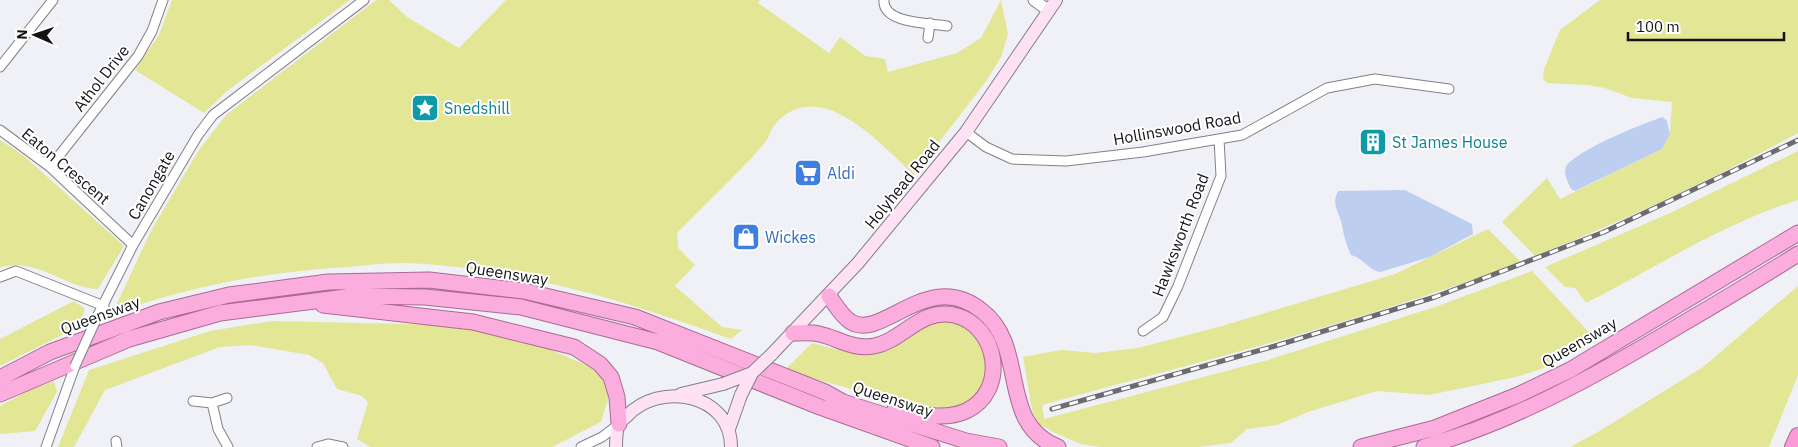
<svg xmlns="http://www.w3.org/2000/svg" width="1798" height="447" viewBox="0 0 1798 447" font-family="'IBM Plex Sans',sans-serif">
<rect width="100%" height="100%" fill="#f0f0f7"/>
<path fill="#e3e694" d="M172,0H350L227,91L204,113L135,70L159,35Z
M376,0H389L407,17L459,48L506,0H760L758,3L829,53L840,37L865,56L885,59L888,72L957,53L981,38L1001,0L1008,34L1001,57L987,80L914,175C881,145 822,76 777,122C770,129 769,139 763,145C736,176 705,204 677,233L678,248L695,265L675,286L722,327L742,330L731,339C627,301 516,267 404,263C386,263 366,265 348,267C263,272 192,286 112,314L152,229L199,150L226,115Z
M1600,0H1798V133C1713,179 1625,220 1535,256L1502,222L1547,178L1560,199L1662,149L1670,134L1672,102L1632,98L1605,88L1588,85L1547,83L1543,79L1544,69L1560,30Z
M0,140L24,156L124,246L98,289C66,289 34,255 0,268Z
M1798,151V200C1723,223 1655,268 1586,303L1575,288L1565,287L1545,267L1670,213Z
M1488,229L1521,262C1365,321 1203,361 1042,405L1044,419L1268,360L1435,307L1532,271L1597,341L1544,368L1516,377L1429,395L1377,391L1311,411L1277,425L1247,429L1231,443L1198,447H1099L1081,444L1055,433L1039,424L1032,410L1023,357L1061,350L1096,353L1138,348L1222,326L1395,274Z
M1798,286V375L1769,447H1570L1598,432L1703,367Z
M74,301L85,309L78,327L0,366V339Z
M953,320L967,326L983,342L987,375L977,394L957,409H920L785,370L812,343L839,350L856,352L924,324Z
M272,321L452,325L540,345L595,369L610,393L601,422L552,447H370L357,439L368,402L362,396L337,389L323,363L309,355L251,345L220,347L105,390L74,447H58L89,370L210,331Z
M54,381L57,392L35,431L0,434V406L30,390Z"/>
<path fill="#bdcef0" d="M1663,117L1667,121L1670,134L1662,149L1575,191L1571,189C1568,182 1563,174 1566,167C1574,151 1644,123 1663,117Z
M1405,190L1472,224L1473,234L1430,257L1380,272C1368,270 1364,258 1351,255C1346,244 1344,236 1342,225C1339,211 1331,205 1338,191Z"/>
<g fill="none" stroke-linecap="round" stroke-linejoin="round">
<g stroke="#818087" stroke-width="11">
<path id="minor" d="M884,0C882,24 931,23 947,26
M928,38L930,23
M0,67L53,0
M0,130L50,167L133,245
M966,132L986,147L1012,159L1066,161L1143,152L1242,135L1327,88L1375,79L1449,89
M50,167L138,56L152,31L163,0
M0,277L16,271L104,306
M98,315L133,245L198,135L213,115L364,0
M1143,331L1163,317L1178,286L1221,176L1219,139
M193,401L212,403L227,398
M212,403L218,429L228,447
M116,441L117,447
M46,447L75,366
M317,447L328,444L343,447
M581,447L602,437L619,424"/>
</g>
<g stroke="#818087" stroke-width="13">
<path id="tertiary" d="M1034,0L1049,11"/>
</g>
<g stroke="#818087" stroke-width="14">
<path id="secondary" d="M771,355L858,263L966,132L1056,0
M681,394L723,384
M729,429L741,395
M616,447C616,440 616,430 619,424C620,421 625,418 627,416C659,381 731,393 731,447"/>
</g>
<g stroke="#a96b93" stroke-width="17">
<path id="trunk" d="M829,296C835,304 842,317 851,322C883,341 928,267 982,311C1029,347 997,424 1058,447
M323,305L473,322L574,347L600,364L611,377L617,397L619,424
M793,333C801,333 811,332 819,334C838,338 853,350 874,346C904,340 920,308 954,315C998,325 1009,391 966,411C944,421 917,414 895,409
M0,378L50,352L159,312L229,295L328,282L429,280L524,291L635,317L825,392L843,402L966,441L999,447
M0,394L129,339L220,313L354,296L425,297L521,307L658,342L820,407L932,447
M1361,447L1435,428L1518,395L1570,370L1798,233
M1424,447C1515,421 1597,375 1677,327C1718,303 1758,279 1798,254"/>
</g>
<g stroke="#a96b93" stroke-width="18">
<path id="motorway" d="M1793,447L1798,436"/>
</g>
<use href="#minor" stroke="#fff" stroke-width="9"/>
<use href="#tertiary" stroke="#fff" stroke-width="11"/>
<use href="#secondary" stroke="#fee1f3" stroke-width="12"/>
<use href="#trunk" stroke="#fbaede" stroke-width="15"/>
<use href="#motorway" stroke="#fa9ad6" stroke-width="16"/>
<g stroke="#6b6b70" stroke-width="5">
<path id="rail" d="M1052,409L1275,346L1435,297L1604,232L1798,140"/>
</g>
<use href="#rail" stroke="#fff" stroke-width="3" stroke-dasharray="9" stroke-linecap="butt"/>
<g stroke="#818087" stroke-width="11" stroke-linecap="butt">
<path id="minor-bridge" d="M75,366L98,315"/>
</g>
<g stroke="#818087" stroke-width="14" stroke-linecap="butt">
<path id="secondary-bridge" d="M723,384L752,373
M741,395L752,373L771,355"/>
</g>
<use href="#minor-bridge" stroke="#fff" stroke-width="9"/>
<use href="#secondary-bridge" stroke="#fee1f3" stroke-width="12"/>
</g>
<defs>
<g id="sight-square" transform="scale(1.4375)"><rect x="-9" y="-9" width="18" height="18" rx="4" fill="#0f9aa8" stroke="#fff"/><path d="M0-6L1.8-2.2L6-1.7L2.9 1.2L3.7 5.4L0 3.3L-3.7 5.4L-2.9 1.2L-6-1.7L-1.8-2.2Z" fill="#fff"/></g>
<g id="building-square" transform="scale(1.4375)"><rect x="-9" y="-9" width="18" height="18" rx="4" fill="#0f9aa8" stroke="#fff"/><path d="M-4-6H4V6H1V3H-1V6H-4ZM-2.5-4.3h1.7v1.8h-1.7ZM.8-4.3h1.7v1.8H.8ZM-2.5-1h1.7V.8h-1.7ZM.8-1h1.7V.8H.8Z" fill="#fff"/></g>
<g id="supermarket-square" transform="scale(1.4375)"><rect x="-9" y="-9" width="18" height="18" rx="4" fill="#3f7fe0" stroke="#fff"/><path d="M-6-5.5h2.5l.6 2H6L4.5 2H-2.5L-4.4-4H-6ZM-1.5 3.2a1.3 1.3 0 1 0 .1 0ZM3 3.2a1.3 1.3 0 1 0 .1 0Z" fill="#fff"/></g>
<g id="shop-square" transform="scale(1.4375)"><rect x="-9" y="-9" width="18" height="18" rx="4" fill="#3f7fe0" stroke="#fff"/><path d="M-5-2.5h2.3a2.7 3.5 0 0 1 5.4 0H5L5.5 6h-11ZM-1.5-2.5h3a1.5 2.3 0 0 0-3 0Z" fill="#fff"/></g>
</defs>
<g fill-rule="evenodd">
<use href="#sight-square" x="425" y="108"/>
<use href="#building-square" x="1373" y="142"/>
<use href="#supermarket-square" x="808" y="173"/>
<use href="#shop-square" x="746" y="237"/>
</g>
<g text-anchor="middle" stroke-width="4" stroke-linejoin="round" paint-order="stroke">
<g font-size="16" fill="#131316" stroke="#fff">
<text transform="translate(101 78) rotate(-52)" y="6">Athol Drive</text>
<text transform="translate(1177 128) rotate(-10)" y="6">Hollinswood Road</text>
<text transform="translate(66 166) rotate(40)" y="6">Eaton Crescent</text>
<text transform="translate(902 184) rotate(-51)" y="6">Holyhead Road</text>
<text transform="translate(151 185) rotate(-60)" y="6">Canongate</text>
<text transform="translate(1180 235) rotate(-69)" y="6">Hawksworth Road</text>
<text transform="translate(507 273) rotate(9)" y="6">Queensway</text>
<text transform="translate(100 315) rotate(-20)" y="6">Queensway</text>
<text transform="translate(1579 342) rotate(-30)" y="6">Queensway</text>
<text transform="translate(893 399) rotate(18)" y="6">Queensway</text>
</g>
<g font-size="16" fill="#0d838f" stroke="#fff" text-anchor="start">
<text x="444" y="114">Snedshill</text>
<text x="1392" y="148">St James House</text>
</g>
<g font-size="16" fill="#366cbe" stroke="#fff" text-anchor="start">
<text x="827" y="179">Aldi</text>
<text x="765" y="243">Wickes</text>
</g>
</g>
<g transform="translate(35 35) rotate(272)" stroke="#ffffff" stroke-width="4" paint-order="stroke">
<path d="M0-4L9 19L0 12L-9 19Z" fill="#131316"/>
<text y="-8" font-size="14" font-weight="bold" text-anchor="middle" fill="#131316">N</text>
</g>
<path d="M1628 32v8h156v-8" fill="none" stroke="#131316" stroke-width="2.5"/>
<text x="1636" y="32" font-size="15" fill="#131316" stroke="#ffffff" stroke-width="4" paint-order="stroke">100 m</text>
</svg>
